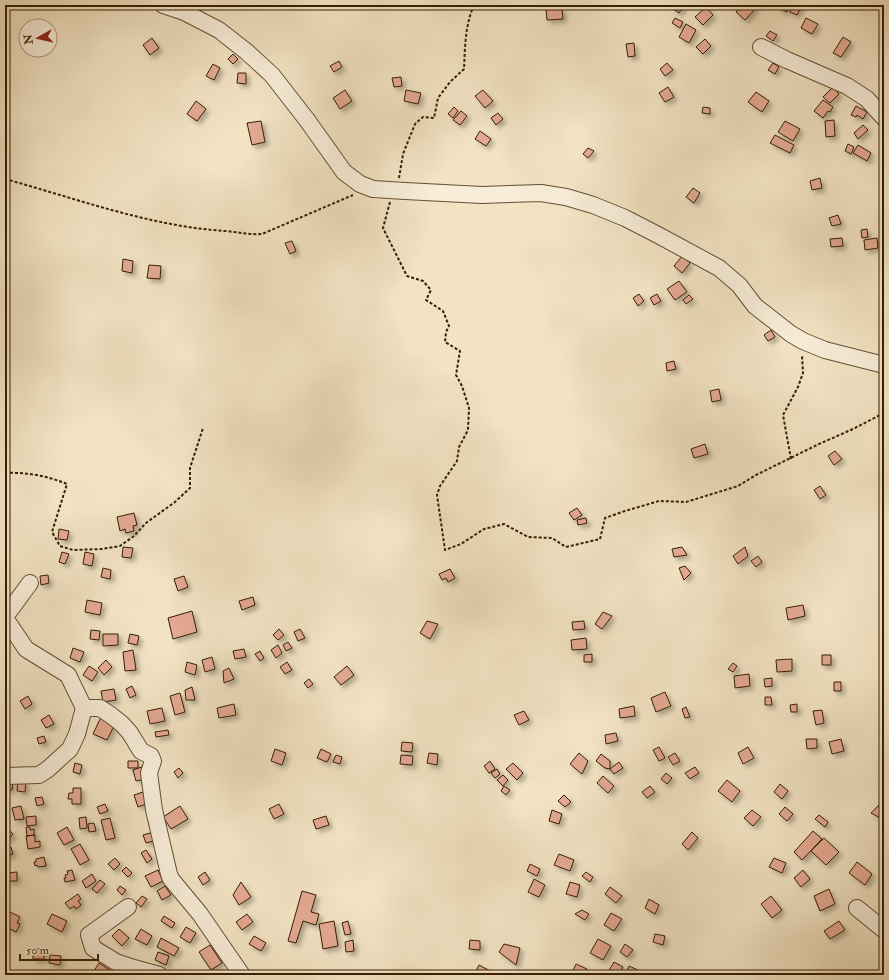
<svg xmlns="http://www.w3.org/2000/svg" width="889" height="980" viewBox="0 0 889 980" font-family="'IM FELL Double Pica',serif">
<defs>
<filter id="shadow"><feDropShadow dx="3.5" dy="3.5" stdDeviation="2" flood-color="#0004"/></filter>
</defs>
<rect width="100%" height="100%" fill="#f2e3c3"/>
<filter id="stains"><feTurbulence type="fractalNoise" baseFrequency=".005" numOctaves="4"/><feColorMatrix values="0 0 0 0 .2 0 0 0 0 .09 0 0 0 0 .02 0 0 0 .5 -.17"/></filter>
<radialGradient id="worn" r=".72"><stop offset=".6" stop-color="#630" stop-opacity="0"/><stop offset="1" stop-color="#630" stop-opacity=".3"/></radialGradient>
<path fill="#e3a992" stroke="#361e02" filter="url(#shadow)" d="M675,5H684L679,13L673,9Z
M742,5H753L756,8L745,20L736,12Z
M777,5H790L787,12L776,7Z
M793,5H802L797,15L790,12Z
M706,7L713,15L703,25L695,17Z
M562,8L563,19L547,20L546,9Z
M675,18L683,22L680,28L672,23Z
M806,18L818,24L812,34L801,28Z
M686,24L696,30L689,43L679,37Z
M770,31L777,35L773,41L766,36Z
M843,37L851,42L841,57L833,53Z
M152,38L159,48L150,55L143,45Z
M705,39L711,46L703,54L696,47Z
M634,43L635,56L628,57L626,44Z
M233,54L238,59L233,64L228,59Z
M339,61L342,67L334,72L330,66Z
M667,63L673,70L665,76L660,69Z
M773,63L779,67L775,74L768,70Z
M213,64L220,68L214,80L206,76Z
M238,73H246V84L237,83Z
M401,77L402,86L394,87L392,78Z
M668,87L674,97L665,102L659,93Z
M833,87L839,94L830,103L823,97Z
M345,90L352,101L340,109L333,98Z
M406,90L421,93L418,104L404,101Z
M483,90L493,101L485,108L475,96Z
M756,92L769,101L762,112L748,102Z
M823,100L833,107L830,112L828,111L823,118L814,111Z
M196,101L206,109L197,121L187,114Z
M856,106L867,112L863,119L857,115L856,117L851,115Z
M454,107L458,111L453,118L448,114Z
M703,107L710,108V114L702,113Z
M461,111L467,116L460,125L453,120Z
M498,113L503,119L496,125L491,118Z
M834,120L835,136L826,137L825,121Z
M261,121L265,142L252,145L247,123Z
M785,121L800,129L793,141L778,132Z
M863,125L868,130L858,139L854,133Z
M480,131L491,139L486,146L475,139Z
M775,135L794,145L790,153L770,143Z
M848,144L854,147L851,154L845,151Z
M858,145L871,153L867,161L853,153Z
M588,148L594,151L588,158L583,154Z
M820,178L822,188L812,190L810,181Z
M693,188L700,193L694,203L686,197Z
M838,215L841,224L832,226L829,218Z
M867,229L868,237L862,238L861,230Z
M842,238L843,246L831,247L830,239Z
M877,238L878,248L865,250L864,240Z
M292,241L296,251L290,254L285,243Z
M682,256L690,263L682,273L674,266Z
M123,259L133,261L132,273L122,271Z
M149,265L161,266L160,279L147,278Z
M679,281L687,292L675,300L667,289Z
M639,294L644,301L638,306L633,298Z
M657,294L661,301L654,305L650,298Z
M689,295L693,299L686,304L683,300Z
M771,330L775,337L768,341L764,335Z
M674,361L676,369L667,371L666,363Z
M719,389L721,400L712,402L710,391Z
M705,444L708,454L694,458L691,449Z
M835,451L842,459L834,465L828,456Z
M820,486L826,495L820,499L814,490Z
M577,508L582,515L574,520L569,513Z
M134,513L137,525L133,526L134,531L126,533L125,529L120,531L117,517Z
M586,518L587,523L578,525L577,520Z
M59,529L69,531L67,540L58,539Z
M123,547L133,548L131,558L122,557Z
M682,547L687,555L674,557L672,549Z
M745,547L748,556L738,564L733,556Z
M62,552L69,554L65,564L59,562Z
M85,552L94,554L92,566L83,564Z
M758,556L762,562L756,567L751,561Z
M685,566L691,573L684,580L679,568Z
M103,568L111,570L110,579L101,577Z
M450,569L455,578L448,582L446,578L442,580L439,574Z
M48,575L49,583L41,585L40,576Z
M184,576L188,587L178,591L174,579Z
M253,597L255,605L242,610L239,601Z
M87,600L102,603L100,615L85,612Z
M803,605L805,616L788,620L786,608Z
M192,611L197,632L173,639L168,618Z
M603,612L612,616L602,629L595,624Z
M427,621L438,624L430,639L420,633Z
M584,621L585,629L573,630L572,622Z
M279,629L284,635L278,640L273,635Z
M300,629L305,638L298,641L294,632Z
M91,630L100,631L99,640L90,639Z
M103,634H118V645L103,646Z
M130,634L139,636L137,645L128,643Z
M586,638L587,649L572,650L571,640Z
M288,642L292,648L286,651L283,645Z
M278,645L282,653L276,658L271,650Z
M73,648L84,652L80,662L70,658Z
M244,649L246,657L235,659L233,651Z
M133,650L136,670L125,671L123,652Z
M260,651L264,658L260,661L255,654Z
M592,654V662H584V655Z
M822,655H831V665H822Z
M212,657L215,669L205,672L202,660Z
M792,659V671L777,672L776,660Z
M106,660L112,667L104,675L98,668Z
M187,662L197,665L195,675L185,672Z
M287,662L292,670L285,674L280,667Z
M733,663L737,666L733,672L728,669Z
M89,666L98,672L92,681L83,675Z
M347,666L354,675L341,685L334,677Z
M229,668L234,679L224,683L223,671Z
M749,674L750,686L735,688L734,676Z
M772,678V686L765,687L764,679Z
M309,679L313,684L308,688L304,683Z
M834,682H841V691H834Z
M132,686L136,695L130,698L126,689Z
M192,687L195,700H186L185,690Z
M114,689L116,700L103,702L101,691Z
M665,692L671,706L656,712L651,698Z
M180,693L185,712L175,715L170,696Z
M28,696L32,704L25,709L20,701Z
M765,697H771L772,705H765Z
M234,704L236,715L219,718L217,708Z
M797,704V712H791L790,705Z
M634,706L635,716L620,718L619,709Z
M686,707L690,717L685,718L682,709Z
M162,708L165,721L150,724L147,711Z
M822,710L824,723L816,725L813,711Z
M524,711L529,720L519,725L514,715Z
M49,715L54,724L46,728L41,720Z
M101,717L115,724L107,740L93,734Z
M168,730L169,735L156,737L155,732Z
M616,733L618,741L606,744L605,735Z
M44,736L46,742L39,744L37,738Z
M806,739H817V748L807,749Z
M841,739L844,751L832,754L829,742Z
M402,742L413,743L412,752L401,751Z
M659,747L665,758L659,761L653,750Z
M748,747L754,758L743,764L738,753Z
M275,749L286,753L282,765L271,761Z
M321,749L331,754L327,762L317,758Z
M429,753L438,754L437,765L427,763Z
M579,753L588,761L582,774L570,764Z
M675,753L680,761L673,765L668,757Z
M601,754L610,761V769L605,768L596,761Z
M336,755L342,757L340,764L333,762Z
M401,755L413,756L412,765L400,764Z
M128,761H138V768H128Z
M490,761L495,769L489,773L484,766Z
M619,762L623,768L614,774L610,769Z
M75,763L82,765L80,774L73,772Z
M513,763L523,773L517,780L506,769Z
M142,767L145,779L136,781L133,770Z
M695,767L699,773L690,779L685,773Z
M179,768L183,773L178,778L174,772Z
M497,769L500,774L495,778L491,773Z
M666,773L672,778L667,784L661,779Z
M503,775L508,780L503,786L497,780Z
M603,776L614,786L608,793L597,783Z
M727,780L740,791L732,802L718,791Z
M5,781H13L12,790H5Z
M18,781L26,782L25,792L17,791Z
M780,784L788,791L782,799L774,792Z
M504,786L510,790L506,795L501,791Z
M650,786L655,792L647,798L642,792Z
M73,788H81V804H72V799H68L69,793H73Z
M143,792L146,804L138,807L134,795Z
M564,795L571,802L565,807L558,801Z
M42,797L44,804L37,806L35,798Z
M105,804L108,811L100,814L97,807Z
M279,804L284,814L274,819L269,809Z
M879,805L884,807V820L871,813Z
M21,806L24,819L15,820L12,808Z
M180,806L188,819L171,829L163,817Z
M785,807L793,814L787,821L779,814Z
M552,810L562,814L559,824L549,821Z
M752,810L761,817L753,826L744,818Z
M819,815L828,822L825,827L815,819Z
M36,816V825L27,826L26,817Z
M326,816L329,825L316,829L313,820Z
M86,817L87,828L80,829L79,818Z
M110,818L115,838L106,840L101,820Z
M94,823L96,831L89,832L88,824Z
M26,827H30V830L34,829V835L27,836Z
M67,827L74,840L64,845L57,833Z
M8,829L13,834L7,841L5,838V833Z
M813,831L822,839L802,860L794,852Z
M154,832L157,840L146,843L143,835Z
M692,832L698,838L688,850L682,844Z
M35,835V842L40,841V847L28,849L26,836Z
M824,838L839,852L826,865L811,851Z
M80,844L89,860L80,865L71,849Z
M11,847L13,854L5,856V848Z
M146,850L152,859L147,863L141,853Z
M559,854L574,860L570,871L554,865Z
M44,857L46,866L38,867L37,865L35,866L34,862H36V859Z
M115,858L120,864L114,870L108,864Z
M774,858L786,863L782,873L769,867Z
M857,862L872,874L865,885L849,873Z
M530,864L540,869L537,876L527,871Z
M126,867L132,873L128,877L122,871Z
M72,870L75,880L65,882L64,878H66L65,875L68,874L67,871Z
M158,870L163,881L151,887L145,876Z
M803,870L810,879L801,887L794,878Z
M17,872V881H7V873Z
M205,872L210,880L203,885L198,877Z
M586,872L593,877L590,882L582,876Z
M92,874L96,881L86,888L82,881Z
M534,879L545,885L539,897L528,892Z
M100,880L105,884L97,893L92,889Z
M241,882L251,897L239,905L233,895Z
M570,882L580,885L577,897L566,894Z
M120,886L126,890L122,895L117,890Z
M165,886L171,895L162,900L157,891Z
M610,887L622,896L616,903L605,894Z
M829,889L835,904L820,911L814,896Z
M302,891L316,895L311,912L319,914L316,925L303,921L296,943L288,941Z
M78,894L81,899L78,901L81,905L76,909L74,906L70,909L65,903Z
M142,896L147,899L141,907L136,903Z
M771,896L782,910L772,918L761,904Z
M649,899L659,905L655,914L645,908Z
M582,910L589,914L585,920L575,914Z
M8,911L20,917L17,923L20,924L16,932L5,926V916Z
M611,913L622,919L614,931L604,925Z
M52,914L67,921L62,932L47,924Z
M247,914L253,922L242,930L236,922Z
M164,916L175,923L172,928L161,921Z
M334,921L338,946L323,949L319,924Z
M348,921L351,934L345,935L342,923Z
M839,921L845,930L830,939L824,931Z
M186,927L196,933L190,943L180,937Z
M119,929L129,938L122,946L112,936Z
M141,929L152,936L147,945L135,939Z
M655,934L665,936L663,945L653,942Z
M254,936L266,943L261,951L249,944Z
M161,938L179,948L174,956L157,947Z
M598,939L611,946L603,960L590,953Z
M353,940L354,951L346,952L345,942Z
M470,940L480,941V950L469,949Z
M504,944L520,948L516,965L499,952Z
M625,944L633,950L627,957L620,952Z
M210,945L222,963L211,970L199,952Z
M33,949H44V959H33Z
M158,952L169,956L166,965L155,960Z
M50,955L61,956L60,965L49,963Z
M614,962L623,967L618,975H613L608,972Z
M99,963L117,975H94L92,974Z
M576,964L587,969L584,975H571Z
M479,965L490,971L488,975H474Z
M629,966L642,972L640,975H625Z"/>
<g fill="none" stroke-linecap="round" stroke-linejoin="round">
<g stroke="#654f32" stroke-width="18">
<path id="minor" d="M163,5L184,12L219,30L247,52L272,75L307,120L344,172L360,184L373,189L405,191L482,195L541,193L566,197L593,205L625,218L658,235L719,268L739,285L755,306L791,334L803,341L825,350L884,365
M761,47L787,60L847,86L867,99L884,118
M5,617L30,583
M5,618L26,649L68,675L84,708H100L112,716L122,724L130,733L141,751L151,756L153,761L149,773L154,810L169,874L171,879L200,914L242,975
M5,776L39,775L48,769L70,749L77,734L84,708
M128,907L89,935L93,948L116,962L134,968L129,975
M857,908L884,930
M134,968L159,975"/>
</g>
<path stroke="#361e02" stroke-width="2" stroke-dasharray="3 2" stroke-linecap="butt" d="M399,178L403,154L415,124L423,117L434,118L438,98L450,82L464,69C465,48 465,25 474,5
M5,179C78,199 149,226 225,231C238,232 250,235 262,234L353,195
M390,202L383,228L407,276L423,281L431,290L426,300L443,311L449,326L446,332L445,342L460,351L456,375L462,386L469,408L468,430L459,447L457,461L440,486L437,495L445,550L461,544L484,529L504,524L528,537L552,538L566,547L600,539L605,518L625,511L659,501L686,502L738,486L756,475L819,444L853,429L884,413
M791,459L783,415L798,387L803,373L802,355
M5,473C26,472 48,476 67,484L52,532L60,546L73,550L102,549L120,546L134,536L146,523L175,502L190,488V468L203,428"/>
<use href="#minor" stroke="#f7edd8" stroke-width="16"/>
</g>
<rect width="889" height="980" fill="none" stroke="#f2e3c3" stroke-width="20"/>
<rect x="6" y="6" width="877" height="968" fill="none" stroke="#361e02" stroke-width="2"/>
<rect x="10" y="10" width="869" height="960" fill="none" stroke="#361e02"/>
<g transform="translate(38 38) rotate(262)"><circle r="19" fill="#f7edd8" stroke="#aa9a82"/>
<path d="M0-3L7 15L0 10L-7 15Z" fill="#8f2418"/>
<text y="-6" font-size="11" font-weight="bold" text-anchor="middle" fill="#361e02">N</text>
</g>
<path d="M20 954v6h78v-6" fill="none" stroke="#361e02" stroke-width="2"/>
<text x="26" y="954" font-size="12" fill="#361e02" stroke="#f7edd8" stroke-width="3" paint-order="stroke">50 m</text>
<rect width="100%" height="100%" filter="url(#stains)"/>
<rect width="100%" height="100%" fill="url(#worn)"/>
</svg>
